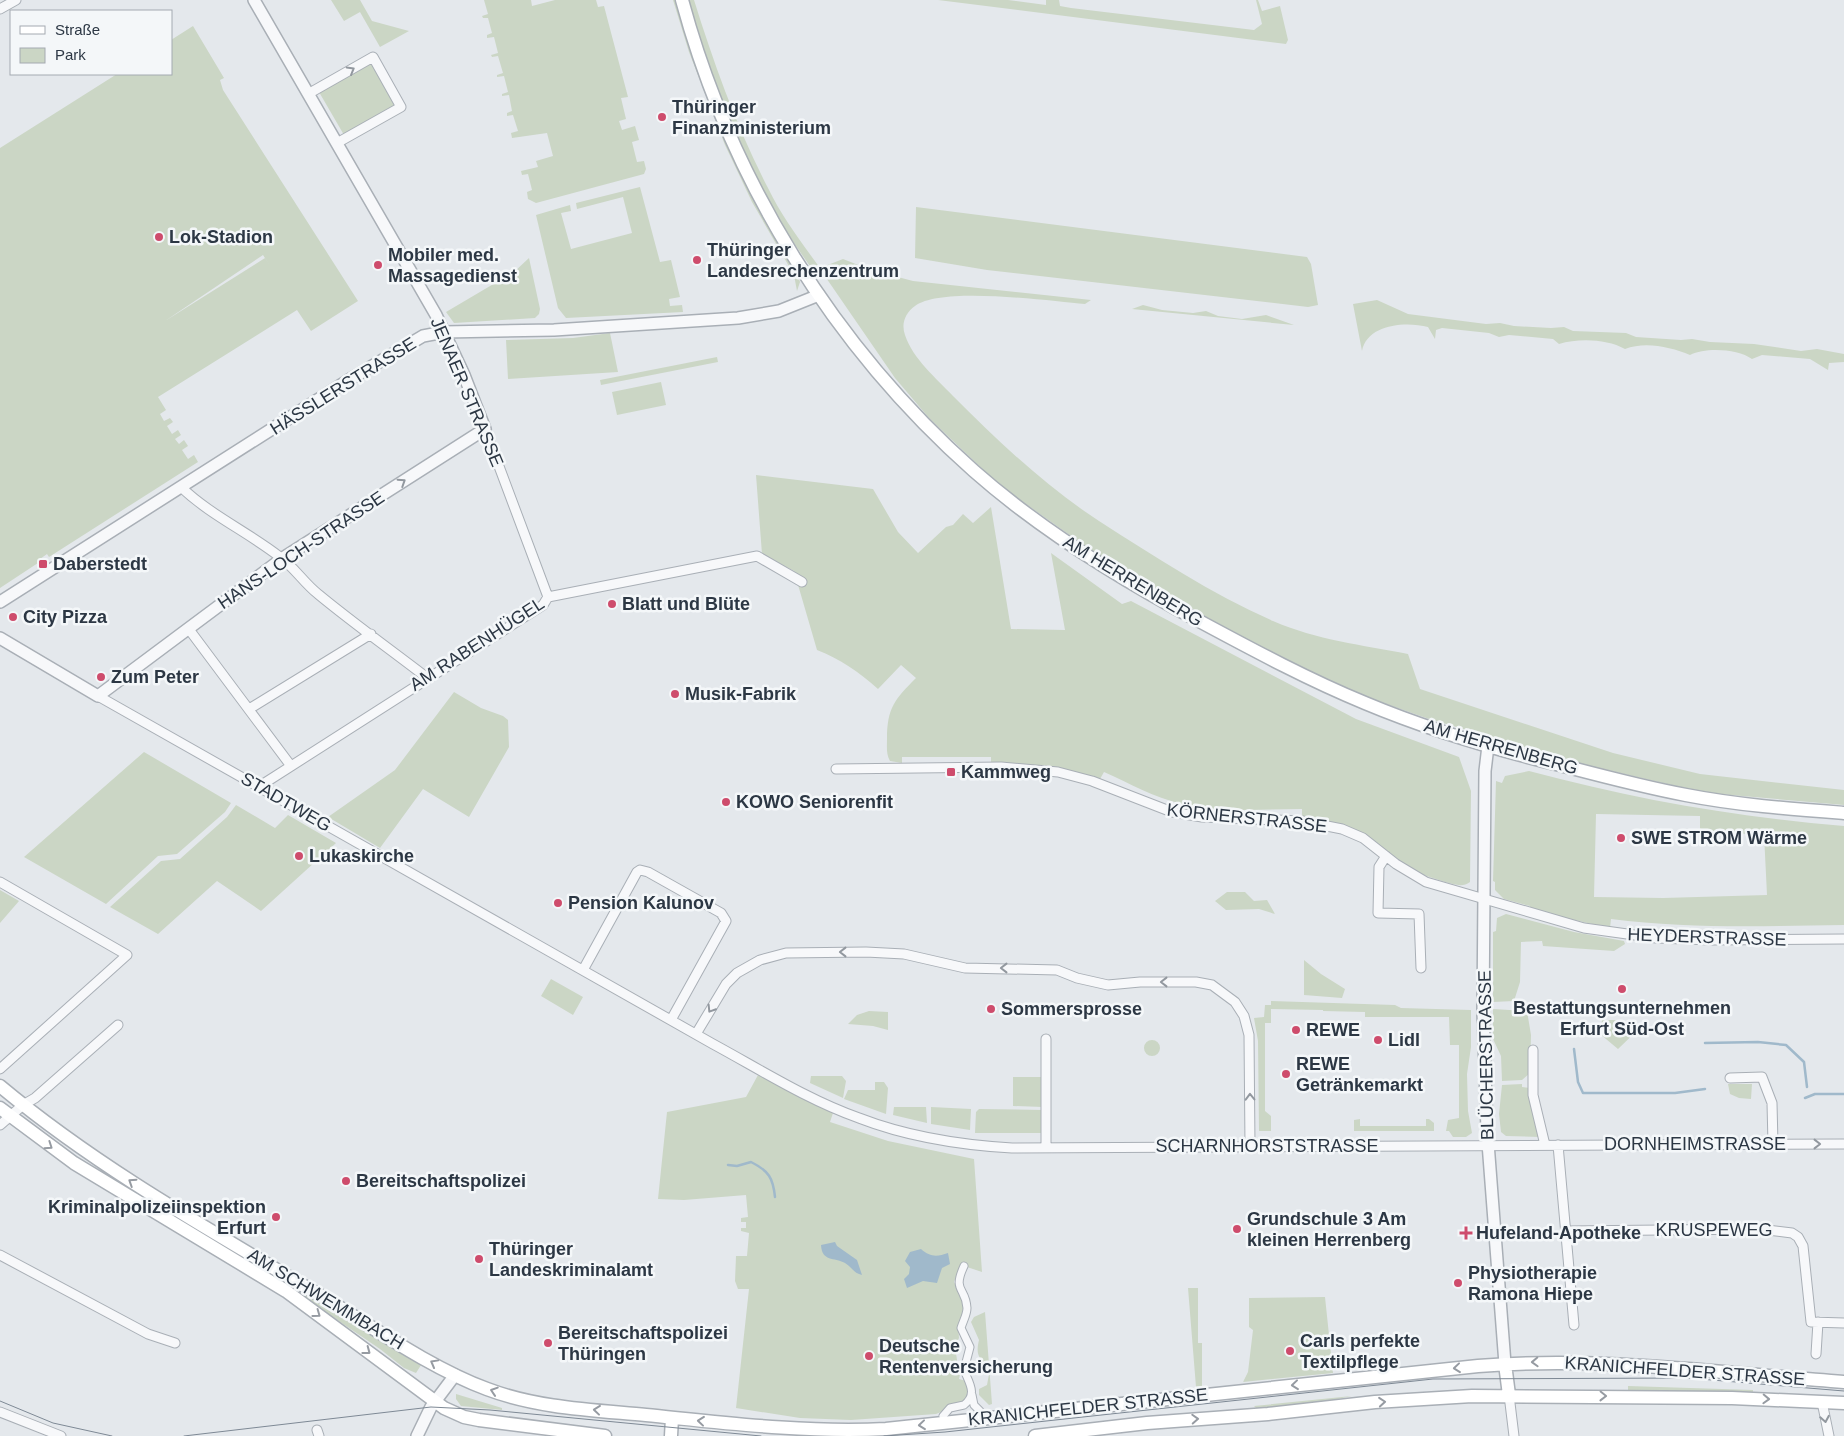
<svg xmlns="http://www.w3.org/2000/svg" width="1844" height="1436" viewBox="0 0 1844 1436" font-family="Helvetica,sans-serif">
<rect width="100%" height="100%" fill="#e4e8ec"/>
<path fill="#cbd6c5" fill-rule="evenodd" d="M331,0H360L372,21L409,31L380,47L360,12L344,21Z
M484,0H531L532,6L555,0H596L598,7L604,6L628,97L621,98L626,119L619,121L622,130L635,126L639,140L632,142L637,162L644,161L646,169L644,174L536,203L528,199L527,192L532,190L528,174L522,175L521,171L538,167L536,161L553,156L547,133L512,138L511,133L518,131L513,115L507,116V113L512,111L509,95L502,96V94L508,92L504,76L497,77V75L503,73L498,56L492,57L491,55L498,53L494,37L487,38V35L492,33L488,18H483L482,16L488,14Z
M673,0H677L736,161L754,201L797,273L800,282L797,291L794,275L752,202L725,145L689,52Z
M688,0H694C714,64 737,128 768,188C782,217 801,242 820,268L843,259L871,270L913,281L1091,300L1085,304C1049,301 942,286 915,306C905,313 901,324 905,335C913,359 936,378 953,396C998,441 1045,486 1099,521C1155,557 1212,594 1273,621C1317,640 1362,645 1408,654L1420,689L1613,753L1700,774L1844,790V805L1719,794L1680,787L1590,766L1429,719L1372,699L1267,652L1119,570L999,485L929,418L895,378L820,269L814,272C798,249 782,226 768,202C732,139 709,69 688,0Z
M938,0H1008L1046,5V0H1059L1060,6L1071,8L1254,30L1262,24L1256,0H1258L1262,11L1280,6L1288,40L1286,44Z
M193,26L224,78L220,80L223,90L358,301L311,331L297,310L158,397L166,410L160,414L164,421L170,418L173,422L167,426L172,434L178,430L181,435L175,439L179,444L184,440L188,446L182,450L188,459L194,455L198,462L49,557L47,554L40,559L41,561L0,588V148L117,74H171V40ZM263,255L270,266L265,258L165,321Z
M370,62L395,106L344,135L319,92Z
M640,187L660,262L671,260L680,297L669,299L670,306L682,305L683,312L566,318L558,308L536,215L570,205L571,211L561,213L571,249L632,233L623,197L577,209L576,203Z
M916,207L1307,257L1311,264L1318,305L1308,307L987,270L915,258Z
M529,258L540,309L539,314L535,318L454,323L446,312L514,272Z
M1377,300L1408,314L1486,324L1500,323L1514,326L1551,328L1564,327L1573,331L1626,333L1636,337L1681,340L1692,339L1710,342L1754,344L1801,351L1817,349L1844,354V362L1829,363L1828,370L1810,359L1762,355L1752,359C1738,349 1706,347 1690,355C1671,347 1645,341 1625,349C1607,339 1579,338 1559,344L1553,339L1509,335L1499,337L1489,333L1442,328L1436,330L1435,339L1428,327C1406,321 1367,324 1362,351L1353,304Z
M1143,305L1162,310L1193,313L1206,311L1218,316L1242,319L1266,315L1294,325L1132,309Z
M610,333L618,372L508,379L506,340L573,338Z
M717,357L718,362L601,385L600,380Z
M661,382L666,405L617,415L612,392Z
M756,475L873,489L898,532L918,553L946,527L953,525L963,514L973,523L991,507L1011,629L1065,630L1051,553L1122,604L1131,601L1356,719L1459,757L1471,791L1470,882C1462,888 1454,884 1445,882C1434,878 1422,875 1412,870C1392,858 1377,840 1355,830C1338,822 1320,820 1302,817V809C1263,809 1220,813 1182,804C1155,798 1129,783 1104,772L1100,779C1064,768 1029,764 991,763V757H902V763L890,761C886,754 887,747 887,739C887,708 895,699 916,678L901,665L878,689C859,672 840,659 817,650L794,571L762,554Z
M454,692L481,708L503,716L508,720L509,747L469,817L423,789L380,848L328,817L395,770Z
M144,752L231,803L225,812L177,854L158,856L106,904L24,857Z
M1529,771C1633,799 1736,817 1844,826V925C1766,926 1689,929 1611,919L1610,928L1530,910V906L1504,899L1495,890V882L1493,881L1496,781L1502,783L1505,776ZM1596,814L1700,816V833L1764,834L1767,895L1663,898L1594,897Z
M236,805L275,828L288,815L336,843L261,911L217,881L158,934L110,907L161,861L180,859L227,817Z
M0,890L19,901L0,923Z
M1227,892H1245L1254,901L1267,900L1275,914L1259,909L1226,910L1215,901Z
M1506,914L1574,932L1624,941L1625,944L1614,951L1543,946L1542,941L1521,942L1520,982L1514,1001L1493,1002V932L1496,931L1497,918Z
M1304,960L1321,974L1345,989L1342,998L1304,995Z
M551,979L583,997L573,1015L541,996Z
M1271,1001L1395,1005L1401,1008L1471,1010V1047L1467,1074L1468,1111L1472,1133L1466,1137H1453L1449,1131H1446L1448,1120L1459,1118V1045H1450L1449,1017H1365V1012L1323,1011V1010L1271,1009V1023H1265V1111L1271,1116V1131H1259L1258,1041L1254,1018L1264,1017L1265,1005H1271Z
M1493,1009L1527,1011L1531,1035L1530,1073L1522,1080L1502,1081L1501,1056L1493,1039Z
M869,1011L888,1012V1030L873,1026L848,1024L857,1015Z
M1602,1020H1620V1023L1644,1024L1618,1049L1600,1034Z
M1144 1048a8 8 0 1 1 16 0a8 8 0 1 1-16 0Z
M758,1075L833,1113L830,1122L888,1141L974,1159L982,1272L964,1266L959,1270L954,1282L964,1301V1312L958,1325L959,1338L955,1346L958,1367L961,1370L959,1379L966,1381L969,1394L966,1402L936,1414L851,1420L800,1418L736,1408L749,1289H738L735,1281L736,1256H747L749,1233L741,1231V1228H746V1222H741V1218L748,1217L746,1195L684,1200L658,1199L667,1112L746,1097Z
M811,1076H842L846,1081L843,1098L810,1083Z
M1013,1077H1043V1107L1013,1106Z
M875,1082H884L888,1088L886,1114L844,1099L848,1090H875Z
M1522,1084V1087L1530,1088L1540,1137L1506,1136L1501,1132L1499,1114L1502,1085Z
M1728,1084H1752L1751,1099L1739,1098L1730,1094Z
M894,1107H926L927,1123L893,1115Z
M931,1107L971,1109L970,1130L931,1124Z
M979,1109L1043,1110L1042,1133H975L976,1112Z
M1360,1119V1126H1426V1119H1429L1434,1123V1131H1354V1120Z
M281,1278L423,1362L416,1373L404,1368L380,1349L280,1281Z
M1188,1288H1198V1343H1202V1386L1196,1387Z
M1325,1297L1333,1373L1243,1382L1248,1372L1253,1330L1249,1327V1298Z
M985,1312L992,1404L989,1405L979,1395V1389L987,1385L989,1374C984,1357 974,1361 979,1340L971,1322L974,1317Z
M1628,1386L1753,1390V1393L1628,1391Z
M456,1394L502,1408V1410L461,1406L456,1399Z
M1352,1396L1328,1401L1258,1410L1254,1406Z"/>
<path fill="#a0b9cb" d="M835,1242L837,1246L857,1260L862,1275C853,1273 852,1267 845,1263C834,1257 822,1262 821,1245Z
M921,1249C930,1257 937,1257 948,1253L950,1264L942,1268L937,1283L923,1281L907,1288L904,1279L909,1274L910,1267L905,1261L910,1252Z"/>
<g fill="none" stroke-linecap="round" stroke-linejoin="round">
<path stroke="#a0b9cb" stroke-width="2.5" d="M1705,1043L1758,1042L1786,1045L1804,1062L1807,1087
M1574,1049L1578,1082L1583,1093H1675L1705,1089
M1805,1098L1815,1094H1844
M728,1165L737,1166L751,1162C769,1171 773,1178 775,1197"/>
<g stroke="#a9afb6" stroke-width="9">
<path id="pedestrian" d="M972,1395L974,1405L980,1411
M943,1416L950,1408L964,1405C978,1394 969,1383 964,1370L970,1347L961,1328C963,1321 967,1315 967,1308C966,1287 952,1292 964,1266"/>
</g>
<g stroke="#a9afb6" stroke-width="11">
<path id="minor" d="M0,9L16,0
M308,94L373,57L401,107L337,143
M485,429L548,597
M181,487C210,515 248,532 280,557C294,567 304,583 318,594C353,623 391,650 426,677
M188,628L291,766
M98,696L713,1044C761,1070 808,1100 859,1118C908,1137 960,1145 1012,1148L1844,1144
M249,709L371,634
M836,769L1001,767L1058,772L1092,781L1172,812L1202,817L1302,821L1342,829L1363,838L1396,864L1426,882L1584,928L1656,938L1712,940L1844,939
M260,786L543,605L548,597L757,556L802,582
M1386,856L1379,867L1378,913L1419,914L1421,968
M0,882L127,955L0,1069
M583,970L637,872L640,870L648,872L721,913L726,921L671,1020
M696,1034L726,984L737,973L760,960L786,953L866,952L904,954L965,968L1057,970L1077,978L1108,985L1140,982H1196L1212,985L1235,1002L1244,1016L1249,1035L1250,1146
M1046,1039V1147
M1533,1050V1095L1545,1145
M1730,1078L1762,1077L1772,1103L1773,1144
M0,1125L23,1105L35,1098L118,1025
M1558,1145L1574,1325
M1566,1231L1759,1229L1792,1233L1798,1237L1803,1246L1811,1322L1844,1323
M0,1255L148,1334L175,1343
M1816,1354L1818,1322
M1509,1395L1514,1436
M1822,1402L1829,1436
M0,1412L61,1436
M317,1430L319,1436"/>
</g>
<g stroke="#a9afb6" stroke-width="14">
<path id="tertiary" d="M0,602L352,378L423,336L444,332L554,330L738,318L779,311L819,295
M0,638L98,696L283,558L485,429L464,375L436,315L254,0
M1488,746L1485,771L1483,1012L1487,1130L1505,1364
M417,1436L431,1407L455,1375"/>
</g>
<g stroke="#a9afb6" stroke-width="15">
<path id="secondary" d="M682,0C731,181 834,347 974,471C1042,531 1122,580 1201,622C1255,651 1309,680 1365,703C1427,729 1494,749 1560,765C1602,776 1643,787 1686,795C1737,805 1791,809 1844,813
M0,1086C97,1167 208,1229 316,1293C368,1324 430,1368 487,1389C537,1408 593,1410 646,1415C726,1423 805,1433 886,1429L1478,1366C1601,1356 1721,1373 1844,1382
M0,1108L74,1163L286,1291L444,1408L464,1417L479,1420L605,1436
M1505,1364L1509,1395
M671,1436L672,1418
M1035,1436L1147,1423L1268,1414L1375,1402L1472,1396L1732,1398L1844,1403"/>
</g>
<use href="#pedestrian" stroke="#f7f8fa" stroke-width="7"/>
<use href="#minor" stroke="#f7f8fa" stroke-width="9"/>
<use href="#tertiary" stroke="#f7f8fa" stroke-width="11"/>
<use href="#secondary" stroke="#fff" stroke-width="12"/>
<path stroke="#7e8995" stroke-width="1" d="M0,1401L53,1423L112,1436
M184,1436L431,1407L490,1410L761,1436
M884,1436L945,1432L1433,1379L1688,1378L1844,1391"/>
</g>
<defs><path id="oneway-chevron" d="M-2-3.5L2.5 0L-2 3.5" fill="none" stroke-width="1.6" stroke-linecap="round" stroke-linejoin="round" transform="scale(1.25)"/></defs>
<g stroke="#92989f">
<use href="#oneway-chevron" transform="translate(351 70) rotate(-30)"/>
<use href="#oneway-chevron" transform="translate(402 482) rotate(-33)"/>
<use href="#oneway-chevron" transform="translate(843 952) rotate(180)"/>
<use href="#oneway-chevron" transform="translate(1004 968) rotate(-180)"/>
<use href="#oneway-chevron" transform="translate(1164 982) rotate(-180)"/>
<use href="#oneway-chevron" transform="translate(711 1009) rotate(122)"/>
<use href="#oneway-chevron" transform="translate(1250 1097) rotate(-91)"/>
<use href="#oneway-chevron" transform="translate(1817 1144)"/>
<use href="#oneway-chevron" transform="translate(1825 1419) rotate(80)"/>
</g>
<g stroke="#969ba2">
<use href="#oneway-chevron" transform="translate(49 1146) rotate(34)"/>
<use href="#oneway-chevron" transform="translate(132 1182) rotate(-147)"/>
<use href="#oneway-chevron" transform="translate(317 1314) rotate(36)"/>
<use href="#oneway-chevron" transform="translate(367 1351) rotate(37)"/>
<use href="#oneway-chevron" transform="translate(1535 1362) rotate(178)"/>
<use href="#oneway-chevron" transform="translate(434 1363) rotate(-151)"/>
<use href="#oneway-chevron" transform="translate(1457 1368) rotate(174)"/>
<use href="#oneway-chevron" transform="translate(1295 1385) rotate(174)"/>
<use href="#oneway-chevron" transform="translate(494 1391) rotate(-162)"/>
<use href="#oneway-chevron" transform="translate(1603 1396) rotate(1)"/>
<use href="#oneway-chevron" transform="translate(1766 1399) rotate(2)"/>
<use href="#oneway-chevron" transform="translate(1382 1402) rotate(-5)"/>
<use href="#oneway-chevron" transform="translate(597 1410) rotate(-174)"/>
<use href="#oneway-chevron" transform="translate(1195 1419) rotate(-3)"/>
<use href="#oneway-chevron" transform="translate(701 1421) rotate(-174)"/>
<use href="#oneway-chevron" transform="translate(922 1425) rotate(174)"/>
</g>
<g fill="#ce4c6c" stroke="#f4f7f9" stroke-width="2">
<circle cx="662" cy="117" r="5"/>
<circle cx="159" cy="237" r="5"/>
<circle cx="697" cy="260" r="5"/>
<circle cx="378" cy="265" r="5"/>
<rect x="38" y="559" width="10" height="10" rx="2.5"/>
<circle cx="612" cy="604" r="5"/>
<circle cx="13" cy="617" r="5"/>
<circle cx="101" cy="677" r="5"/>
<circle cx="675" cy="694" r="5"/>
<rect x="946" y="767" width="10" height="10" rx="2.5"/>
<circle cx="726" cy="802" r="5"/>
<circle cx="1621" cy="838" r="5"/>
<circle cx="299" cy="856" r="5"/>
<circle cx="558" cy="903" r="5"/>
<circle cx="1622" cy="989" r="5"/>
<circle cx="991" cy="1009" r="5"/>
<circle cx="1296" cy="1030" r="5"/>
<circle cx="1378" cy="1040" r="5"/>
<circle cx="1286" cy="1074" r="5"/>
<circle cx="346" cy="1181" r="5"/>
<circle cx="276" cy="1217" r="5"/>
<circle cx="1237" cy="1229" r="5"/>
<path d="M1463.5 1225.5h5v5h5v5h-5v5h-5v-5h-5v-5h5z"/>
<circle cx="479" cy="1259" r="5"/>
<circle cx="1458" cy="1283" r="5"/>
<circle cx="548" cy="1343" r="5"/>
<circle cx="1290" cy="1351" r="5"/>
<circle cx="869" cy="1356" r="5"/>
</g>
<g text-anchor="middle" stroke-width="5" stroke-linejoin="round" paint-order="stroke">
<g font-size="18" font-weight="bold" fill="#2c3744" stroke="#f4f7f9" text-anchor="start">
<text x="672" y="113">Thüringer<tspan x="672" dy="21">Finanzministerium</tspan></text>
<text x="169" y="243">Lok-Stadion</text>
<text x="707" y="256">Thüringer<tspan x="707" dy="21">Landesrechenzentrum</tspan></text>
<text x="388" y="261">Mobiler med.<tspan x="388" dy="21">Massagedienst</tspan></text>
<text x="53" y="570">Daberstedt</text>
<text x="622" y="610">Blatt und Blüte</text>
<text x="23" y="623">City Pizza</text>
<text x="111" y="683">Zum Peter</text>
<text x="685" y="700">Musik-Fabrik</text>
<text x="961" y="778">Kammweg</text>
<text x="736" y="808">KOWO Seniorenfit</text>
<text x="1631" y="844">SWE STROM Wärme</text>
<text x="309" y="862">Lukaskirche</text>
<text x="568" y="909">Pension Kalunov</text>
<text x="1622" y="1014" text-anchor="middle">Bestattungsunternehmen<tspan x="1622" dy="21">Erfurt Süd-Ost</tspan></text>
<text x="1001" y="1015">Sommersprosse</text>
<text x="1306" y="1036">REWE</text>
<text x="1388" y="1046">Lidl</text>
<text x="1296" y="1070">REWE<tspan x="1296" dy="21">Getränkemarkt</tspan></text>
<text x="356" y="1187">Bereitschaftspolizei</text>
<text x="266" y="1213" text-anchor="end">Kriminalpolizeiinspektion<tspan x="266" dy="21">Erfurt</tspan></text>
<text x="1247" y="1225">Grundschule 3 Am<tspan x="1247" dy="21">kleinen Herrenberg</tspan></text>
<text x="1476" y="1239">Hufeland-Apotheke</text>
<text x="489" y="1255">Thüringer<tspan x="489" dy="21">Landeskriminalamt</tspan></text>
<text x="1468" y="1279">Physiotherapie<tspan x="1468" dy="21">Ramona Hiepe</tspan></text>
<text x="558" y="1339">Bereitschaftspolizei<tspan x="558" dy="21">Thüringen</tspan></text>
<text x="1300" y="1347">Carls perfekte<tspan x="1300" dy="21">Textilpflege</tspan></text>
<text x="879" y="1352">Deutsche<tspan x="879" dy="21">Rentenversicherung</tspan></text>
</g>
<g font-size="18" fill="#2c3744" stroke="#f4f7f9">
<text transform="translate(343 386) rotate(-32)" y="6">HÄSSLERSTRASSE</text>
<text transform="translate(467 392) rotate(67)" y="6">JENAER STRASSE</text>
<text transform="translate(301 550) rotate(-34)" y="6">HANS-LOCH-STRASSE</text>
<text transform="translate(1133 581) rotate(31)" y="6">AM HERRENBERG</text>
<text transform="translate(477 644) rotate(-33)" y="6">AM RABENHÜGEL</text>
<text transform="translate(1501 747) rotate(16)" y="6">AM HERRENBERG</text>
<text transform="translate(286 802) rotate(30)" y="6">STADTWEG</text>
<text transform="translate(1247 818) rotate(6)" y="6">KÖRNERSTRASSE</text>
<text transform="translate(1707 937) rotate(2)" y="6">HEYDERSTRASSE</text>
<text transform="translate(1486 1055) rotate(-91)" y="6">BLÜCHERSTRASSE</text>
<text x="1695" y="1150">DORNHEIMSTRASSE</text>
<text x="1267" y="1152">SCHARNHORSTSTRASSE</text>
<text x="1714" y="1236">KRUSPEWEG</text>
<text transform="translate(326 1299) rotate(31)" y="6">AM SCHWEMMBACH</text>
<text transform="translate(1685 1371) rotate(4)" y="6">KRANICHFELDER STRASSE</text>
<text transform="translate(1088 1407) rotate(-6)" y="6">KRANICHFELDER STRASSE</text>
</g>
</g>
<rect x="10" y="10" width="162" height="65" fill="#f4f7f9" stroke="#a4aab1"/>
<rect x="20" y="26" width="25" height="8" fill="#ffffff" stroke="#a4aab1"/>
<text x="55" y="35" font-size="15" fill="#2c3744">Straße</text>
<rect x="20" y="48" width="25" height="15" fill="#cbd6c5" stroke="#a4aab1"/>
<text x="55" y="60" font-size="15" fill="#2c3744">Park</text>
</svg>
